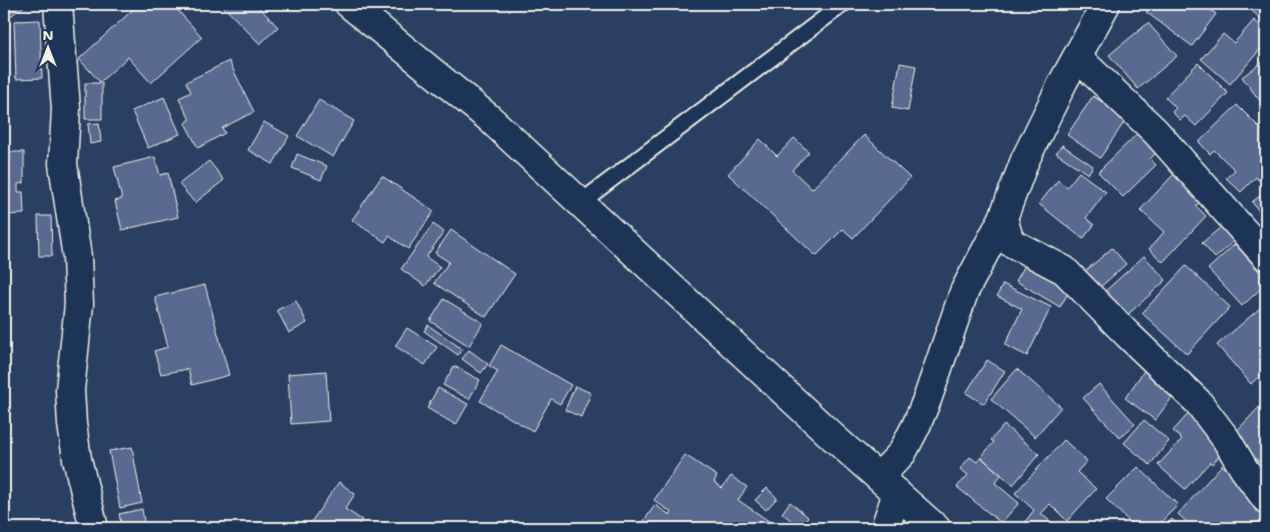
<svg xmlns="http://www.w3.org/2000/svg" width="1270" height="532" viewBox="0 0 1270 532" font-family="'Shantell Sans',sans-serif">
<rect width="100%" height="100%" fill="#294062"/>
<filter id="ink" filterUnits="userSpaceOnUse"><feTurbulence type="fractalNoise" baseFrequency=".02" numOctaves="2"/><feDisplacementMap in="SourceGraphic" scale="10" xChannelSelector="R" yChannelSelector="G"/><feConvolveMatrix kernelMatrix="1 2 1 2 8 2 1 2 1" color-interpolation-filters="sRGB"/></filter>
<g filter="url(#ink)">
<path fill="#586b8f" stroke="#f4f1e8" d="M4,4H27L5,20Z
M139,4H172L202,37L151,83L128,57L100,82L79,59Z
M221,4H256L278,27L260,44Z
M1153,4H1202L1216,14L1192,46L1146,12Z
M1245,4H1266V24Z
M40,20L42,78L16,79L14,21Z
M1254,20L1266,31V43L1230,84L1201,59L1223,34L1234,43Z
M1148,23L1177,56L1138,89L1109,55Z
M1266,59V109L1242,77Z
M229,61L254,112L222,128L225,133L198,148L185,123L190,120L179,98L191,92L186,82Z
M900,63L916,66L908,111L892,108Z
M1198,63L1228,93L1196,126L1185,116L1180,120L1172,112L1176,108L1165,97Z
M85,83H102V119H85Z
M1093,96L1127,118L1100,158L1067,135Z
M164,97L180,134L148,148L132,111Z
M319,100L354,121L333,157L297,136Z
M1237,105L1266,134V172L1258,180L1256,177L1241,192L1226,178L1235,170L1214,150L1210,154L1199,142Z
M264,122L289,136L273,164L248,150Z
M99,123L101,142L90,144L88,124Z
M1142,129L1160,149L1150,159L1156,165L1123,197L1098,172Z
M864,135L910,178L853,238L843,229L816,256L728,174L760,139L777,156L794,138L809,152L792,170L812,189Z
M1062,145L1093,166L1088,174L1056,153Z
M4,152H24V183L18,184V192H23L24,214L4,215Z
M297,154L327,166L321,180L292,168Z
M155,157L160,175L168,173L178,217L122,230L115,201L122,199L114,167Z
M209,161L224,180L195,203L179,184Z
M1079,172L1106,192L1086,218L1094,225L1083,239L1039,204L1058,180L1067,187Z
M1175,173L1203,198L1196,206L1206,216L1163,262L1149,249L1164,232L1140,210Z
M382,176L434,211L408,249L389,236L385,242L352,220Z
M1266,191V220L1252,202Z
M38,216H51L52,256H39Z
M433,224L444,232L426,257L440,267L425,286L401,269Z
M1221,227L1234,241L1215,258L1202,243Z
M451,230L515,274L486,317L434,283L449,262L435,253Z
M1235,244L1266,279V284L1242,306L1208,269Z
M1112,248L1126,264L1096,291L1081,275Z
M1144,256L1166,280L1123,319L1101,295Z
M1028,260L1072,286L1060,307L1016,281Z
M1186,266L1230,307L1187,354L1142,313Z
M1003,284L1051,307L1027,356L1005,345L1022,309L997,296Z
M205,285L229,375L192,385L188,369L161,374L154,351L168,347L155,297Z
M444,299L483,323L469,346L430,321Z
M296,301L307,323L289,333L277,310Z
M1266,303V370L1251,384L1217,345Z
M428,325L462,349L458,355L424,331Z
M407,328L437,347L425,365L395,346Z
M501,345L571,385L560,404L551,399L533,431L480,401L498,371L489,366Z
M469,350L488,364L481,373L462,359Z
M987,360L1005,371L984,404L966,393Z
M454,366L480,380L469,399L443,385Z
M1146,368L1177,391L1155,420L1125,398Z
M1017,369L1061,407L1035,437L991,399Z
M326,371L329,421L291,424L288,374Z
M1099,384L1135,424L1120,438L1083,398Z
M575,386L591,393L581,417L565,410Z
M438,388L468,404L456,425L427,408Z
M1263,403L1266,406V468L1232,436Z
M1189,413L1222,453L1212,464L1210,462L1185,489L1158,465L1182,439L1173,431Z
M1144,420L1169,441L1150,465L1124,443Z
M1004,425L1039,454L1013,485L981,457L994,442L991,440Z
M1064,440L1087,461L1077,472L1096,489L1067,521L1050,504L1041,514L1059,528H1024L1022,526L1034,510L1015,493Z
M132,447L142,503L120,508L109,451Z
M685,455L717,476L714,482L722,488L731,476L747,487L738,500L779,528H639L655,505L670,515L672,513L654,500Z
M970,457L977,462L981,457L1001,475L995,483L1019,503L1001,523L957,487L968,475L960,469Z
M1222,465L1266,505V516L1255,528H1193L1178,514Z
M1138,467L1178,505L1155,528H1136L1106,499Z
M339,482L355,494L345,509L362,520L356,528H313L309,525Z
M767,488L777,498L766,510L755,500Z
M790,502L808,517L799,527L782,513Z
M142,509L145,528H122L119,514Z
M1172,519L1182,528H1163Z
M817,521L826,528H811Z
M1099,523L1104,528H1094Z"/>
<g fill="none" stroke-linecap="round" stroke-linejoin="round">
<g stroke="#f4f1e8" stroke-width="19">
<path id="service" d="M580,203L843,4"/>
</g>
<g stroke="#f4f1e8" stroke-width="31">
<path id="minor" d="M58,4L66,109L63,164L77,257L79,304L70,390L72,424L77,459L94,528
M349,4L489,118L834,438L936,528
M1077,57L1155,131L1266,256
M1003,218L1010,242L1064,270L1127,334L1198,402L1226,439L1244,469L1266,499
M879,477L902,453L916,426L928,397L964,292L1003,218L1025,160L1063,82L1106,4
M885,528L897,493"/>
</g>
<use href="#service" stroke="#1d3557" stroke-width="15"/>
<use href="#minor" stroke="#1d3557" stroke-width="28"/>
</g>
</g>
<rect width="1270" height="532" fill="none" stroke="#1d3557" stroke-width="20"/>
<rect x="10" y="10" width="1250" height="512" fill="none" stroke="#f4f1e8" stroke-width="2" filter="url(#ink)"/>
<g transform="translate(48 48)" stroke="#1d3557" stroke-width="4" paint-order="stroke">
<path d="M0-4L9 19L0 12L-9 19Z" fill="#f4f1e8"/>
<text y="-8" font-size="14" font-weight="bold" text-anchor="middle" fill="#f4f1e8">N</text>
</g>
</svg>
